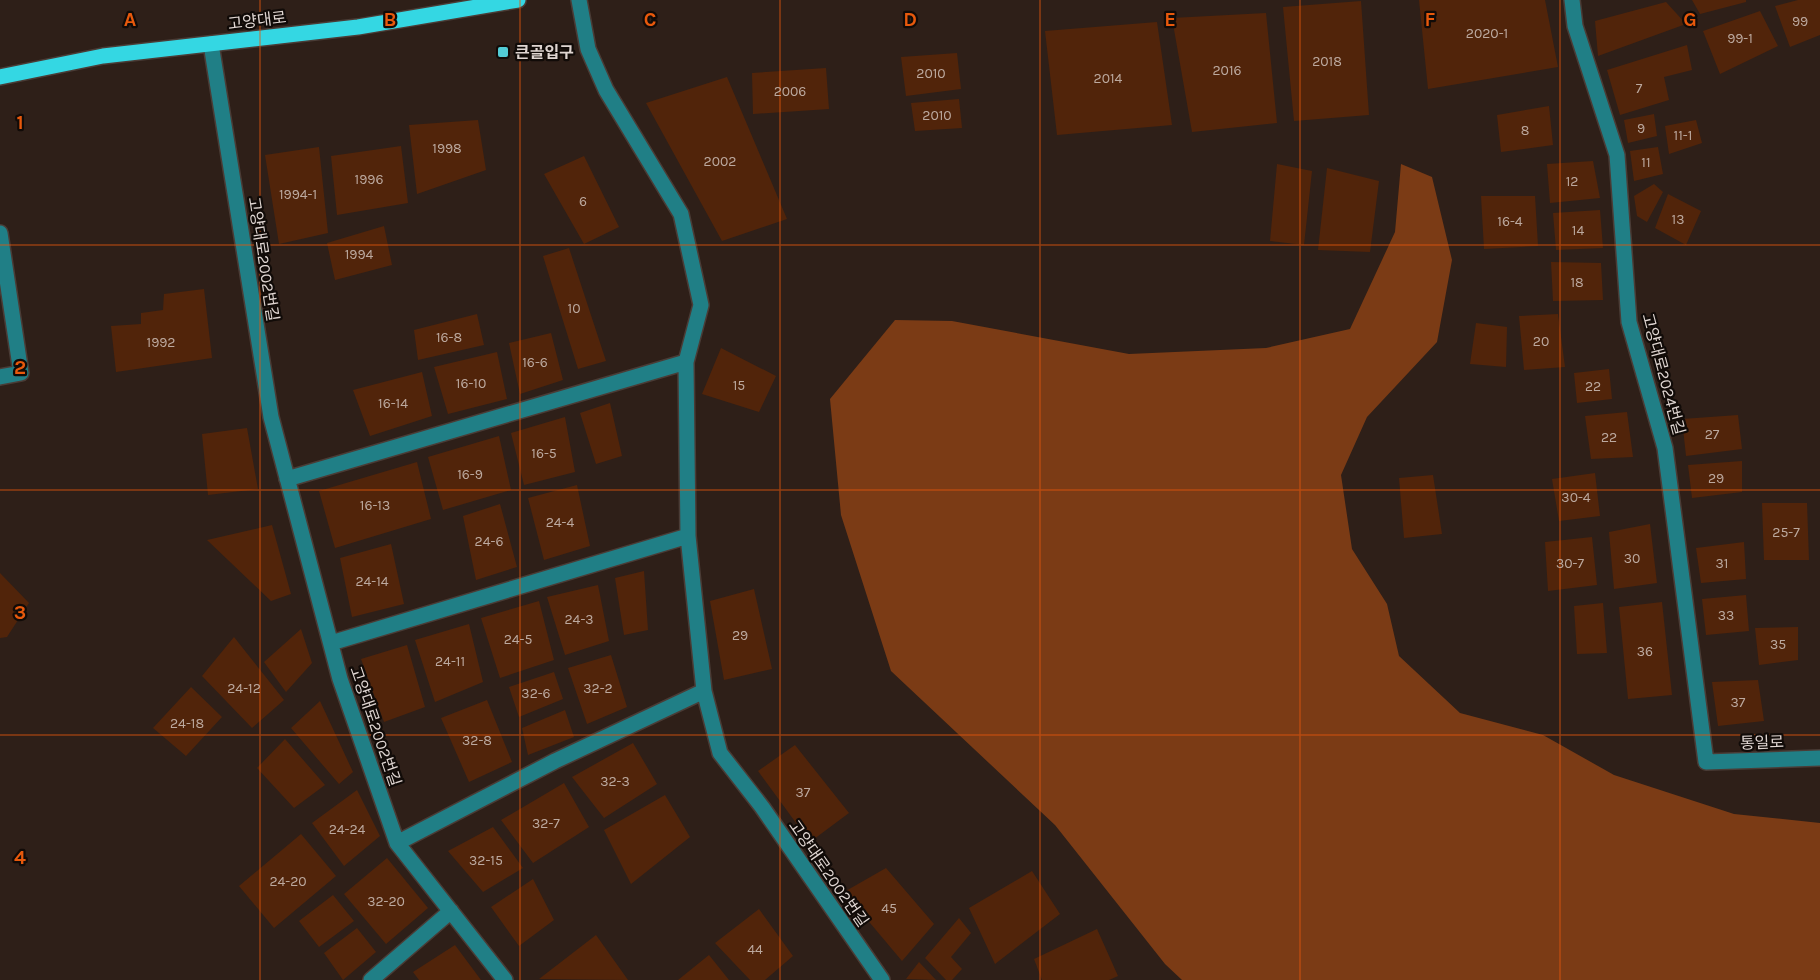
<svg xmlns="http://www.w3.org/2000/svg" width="1820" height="980" viewBox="0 0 1820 980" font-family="Karla,'Noto Sans KR',sans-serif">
<rect width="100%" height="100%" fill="#2e1f18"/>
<path fill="#7b3b15" d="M1401,164L1432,177L1452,260L1437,342L1367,417L1341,475L1352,549L1387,604L1399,656L1460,713L1543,735L1614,775L1734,814L1820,823V980H1182L1165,964L1055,825L891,671L841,515L830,399L895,320L952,321L1129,354L1266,348L1350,329L1395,232Z"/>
<path fill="#51240a" d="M1419,0H1545L1558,67L1428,89Z
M1692,0H1746V2L1700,14Z
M1798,0H1820V35L1790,47L1775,6Z
M1361,1L1369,115L1294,121L1283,7Z
M1666,2L1686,24L1598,56L1595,21Z
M1760,11L1778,46L1720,74L1703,31Z
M1266,13L1277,123L1192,132L1172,18Z
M1157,22L1172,125L1057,135L1045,31Z
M1687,45L1692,70L1664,77L1669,100L1620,115L1607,70Z
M957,53L961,89L906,96L901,57Z
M826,68L829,109L753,114L752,73Z
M727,77L787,219L722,241L646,103Z
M959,99L962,128L915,131L911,103Z
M1549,106L1553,145L1501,152L1497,115Z
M1654,114L1657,136L1628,143L1624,120Z
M478,120L486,170L417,194L409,125Z
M1696,120L1702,143L1669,154L1665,126Z
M401,146L408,203L337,215L331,156Z
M319,147L328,233L279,244L265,155Z
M1658,147L1663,174L1634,181L1630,151Z
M584,156L619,227L584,244L544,174Z
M1593,161L1600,198L1550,203L1547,164Z
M1277,164L1312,171L1304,245L1270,241Z
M1327,168L1379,181L1370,252L1318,250Z
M1654,184L1663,192L1647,222L1637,216L1634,196Z
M1668,194L1701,211L1686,245L1655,228Z
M1481,196H1535L1538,246L1484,249Z
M1600,210L1603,248L1556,250L1553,213Z
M384,226L392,265L335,280L327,243Z
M569,248L606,361L578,369L543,256Z
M1551,262L1601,263L1603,300L1553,301Z
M204,289L212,358L116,372L111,326L141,324V313L163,310L164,294Z
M477,314L484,345L418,360L414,330Z
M1558,314L1565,367L1524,370L1519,316Z
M1476,323L1507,327L1506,367L1470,364Z
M551,333L563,380L520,394L509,343Z
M721,348L776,376L759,412L702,394Z
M497,352L507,399L448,414L434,367Z
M1609,369L1612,399L1577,403L1574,373Z
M422,372L432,416L370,436L353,390Z
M610,403L622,456L596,464L580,413Z
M1627,412L1633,457L1591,459L1585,416Z
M1738,415L1742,449L1686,456L1682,419Z
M565,417L575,472L524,485L511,433Z
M247,428L258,489L208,495L202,434Z
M499,436L511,490L443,510L428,457Z
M1742,461V492L1692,498L1688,465Z
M417,462L431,519L335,548L319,491Z
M1595,473L1600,516L1559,521L1552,479Z
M1433,475L1442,534L1404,538L1399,478Z
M577,485L590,546L544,560L528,498Z
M1762,503H1807L1809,560H1764Z
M500,504L517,567L476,580L463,516Z
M1650,524L1657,583L1614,589L1609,532Z
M272,525L291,594L271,601L207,540Z
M1592,537L1597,585L1548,591L1545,542Z
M1744,542L1746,579L1701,583L1696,548Z
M391,544L404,604L352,617L340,558Z
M644,571L648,630L624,635L615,578Z
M0,573L29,603L7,637L0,638Z
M598,585L609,641L565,655L547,597Z
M754,589L772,669L724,680L710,601Z
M1746,595L1749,631L1706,635L1702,599Z
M539,601L554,660L500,678L481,618Z
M1662,602L1672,695L1628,699L1619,607Z
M1603,603L1607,653L1577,654L1574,606Z
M469,624L483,682L435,702L415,640Z
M1798,627V660L1759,665L1755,628Z
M301,629L312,663L286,692L264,662Z
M234,637L284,700L252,728L202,676Z
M407,645L425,707L384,722L361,659Z
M611,655L627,707L587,724L568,668Z
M554,672L563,699L519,717L509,687Z
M1758,680L1764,721L1718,726L1712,682Z
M191,687L222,717L186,756L153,728Z
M487,700L512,762L469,782L441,718Z
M320,701L353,772L339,784L291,728Z
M565,710L574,737L528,755L522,728Z
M285,739L325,785L294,808L257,768Z
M633,743L657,784L604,818L572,777Z
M795,745L849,813L810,842L758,771Z
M564,783L589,827L533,863L501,820Z
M357,790L380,836L344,866L312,823Z
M665,795L690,837L631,884L604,830Z
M493,827L523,868L483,892L448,851Z
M301,834L336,876L274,928L239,886Z
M387,858L428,908L386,944L344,894Z
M886,868L934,924L902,961L844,892Z
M1032,871L1060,914L995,964L969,908Z
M533,879L554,920L519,946L491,907Z
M333,895L354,921L319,947L299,921Z
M759,909L793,956L765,980H750L715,943Z
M959,918L971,933L951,957L962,969L952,980H946L925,958Z
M357,928L376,952L343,980L324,953Z
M1097,929L1118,976L1109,980H1042L1034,959Z
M596,935L628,980L539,979Z
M455,945L481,980H419L413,972Z
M709,955L729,980H678Z
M919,962L936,980L906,979Z"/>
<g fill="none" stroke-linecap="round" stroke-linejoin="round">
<g stroke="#4a3c36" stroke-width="18">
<path id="minor" d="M579,0L588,49L606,90L681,214L701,305L686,362L688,536L704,691L720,753L762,807L882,980
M1572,0L1575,26L1617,155L1629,322L1665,448L1706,762L1820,758
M211,44L271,417L340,679L397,843L505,980
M0,233L21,373L0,377
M287,479L686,362
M331,643L688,536
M397,843L555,761L704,691
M371,980L451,911"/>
</g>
<g stroke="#4a3c36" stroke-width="18">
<path id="major" d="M0,77L103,56L358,27L518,0"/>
</g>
<use href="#minor" stroke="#207f86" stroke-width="15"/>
<use href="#major" stroke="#34d7e3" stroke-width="15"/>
</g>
<path fill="none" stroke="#e8590c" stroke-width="1.5" stroke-opacity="0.55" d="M260,0V980M520,0V980M780,0V980M1040,0V980M1300,0V980M1560,0V980M0,245H1820M0,490H1820M0,735H1820"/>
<rect fill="#52ccd6" stroke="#110b08" stroke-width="2" x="497" y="46" width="12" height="12" rx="3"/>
<g text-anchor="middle" stroke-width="4.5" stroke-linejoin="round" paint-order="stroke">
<g font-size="14" fill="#bca99f">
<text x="1800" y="26">99</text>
<text x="1487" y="38">2020-1</text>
<text x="1740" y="43">99-1</text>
<text x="1327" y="66">2018</text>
<text x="1227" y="75">2016</text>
<text x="931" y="78">2010</text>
<text x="1108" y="83">2014</text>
<text x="1639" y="93">7</text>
<text x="790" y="96">2006</text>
<text x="937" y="120">2010</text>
<text x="1641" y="133">9</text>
<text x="1525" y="135">8</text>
<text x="1683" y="140">11-1</text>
<text x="447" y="153">1998</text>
<text x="720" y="166">2002</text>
<text x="1646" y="167">11</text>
<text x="369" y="184">1996</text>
<text x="1572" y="186">12</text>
<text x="298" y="199">1994-1</text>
<text x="583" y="206">6</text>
<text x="1678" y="224">13</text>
<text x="1510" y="226">16-4</text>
<text x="1578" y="235">14</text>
<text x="359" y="259">1994</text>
<text x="1577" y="287">18</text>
<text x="574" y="313">10</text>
<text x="449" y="342">16-8</text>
<text x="1541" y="346">20</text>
<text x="161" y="347">1992</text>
<text x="535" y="367">16-6</text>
<text x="471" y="388">16-10</text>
<text x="739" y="390">15</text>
<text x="1593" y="391">22</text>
<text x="393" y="408">16-14</text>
<text x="1712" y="439">27</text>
<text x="1609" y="442">22</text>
<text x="544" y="458">16-5</text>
<text x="470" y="479">16-9</text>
<text x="1716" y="483">29</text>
<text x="1576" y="502">30-4</text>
<text x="375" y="510">16-13</text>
<text x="560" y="527">24-4</text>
<text x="1786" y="537">25-7</text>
<text x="489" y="546">24-6</text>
<text x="1632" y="563">30</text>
<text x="1570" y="568">30-7</text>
<text x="1722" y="568">31</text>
<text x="372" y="586">24-14</text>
<text x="1726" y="620">33</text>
<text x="579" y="624">24-3</text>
<text x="740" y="640">29</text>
<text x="518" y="644">24-5</text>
<text x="1778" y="649">35</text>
<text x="1645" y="656">36</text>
<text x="450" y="666">24-11</text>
<text x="244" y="693">24-12</text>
<text x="598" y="693">32-2</text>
<text x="536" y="698">32-6</text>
<text x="1738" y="707">37</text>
<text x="187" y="728">24-18</text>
<text x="477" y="745">32-8</text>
<text x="615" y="786">32-3</text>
<text x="803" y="797">37</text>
<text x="546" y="828">32-7</text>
<text x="347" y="834">24-24</text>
<text x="486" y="865">32-15</text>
<text x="288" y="886">24-20</text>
<text x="386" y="906">32-20</text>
<text x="889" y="913">45</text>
<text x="755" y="954">44</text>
</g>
<g font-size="16" fill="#dfd5d1" stroke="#110b08">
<text transform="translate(257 20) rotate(-7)" y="6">고양대로</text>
<text transform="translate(264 259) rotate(81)" y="6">고양대로2002번길</text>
<text transform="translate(1664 374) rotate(75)" y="6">고양대로2024번길</text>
<text transform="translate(376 726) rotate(71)" y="6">고양대로2002번길</text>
<text transform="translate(1762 742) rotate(-2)" y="6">통일로</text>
<text transform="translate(829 873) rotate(55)" y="6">고양대로2002번길</text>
</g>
<g font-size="16" font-weight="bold" fill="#dfd5d1" stroke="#110b08" text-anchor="start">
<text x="515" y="58">큰골입구</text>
</g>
</g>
<g font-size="20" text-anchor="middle" font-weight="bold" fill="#e8590c" stroke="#110b08" stroke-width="4.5" stroke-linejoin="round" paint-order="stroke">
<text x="130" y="26">A</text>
<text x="390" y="26">B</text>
<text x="650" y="26">C</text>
<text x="910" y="26">D</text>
<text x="1170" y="26">E</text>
<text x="1430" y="26">F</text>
<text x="1690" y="26">G</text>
<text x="20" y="129">1</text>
<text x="20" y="374">2</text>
<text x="20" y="619">3</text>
<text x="20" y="864">4</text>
</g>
</svg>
